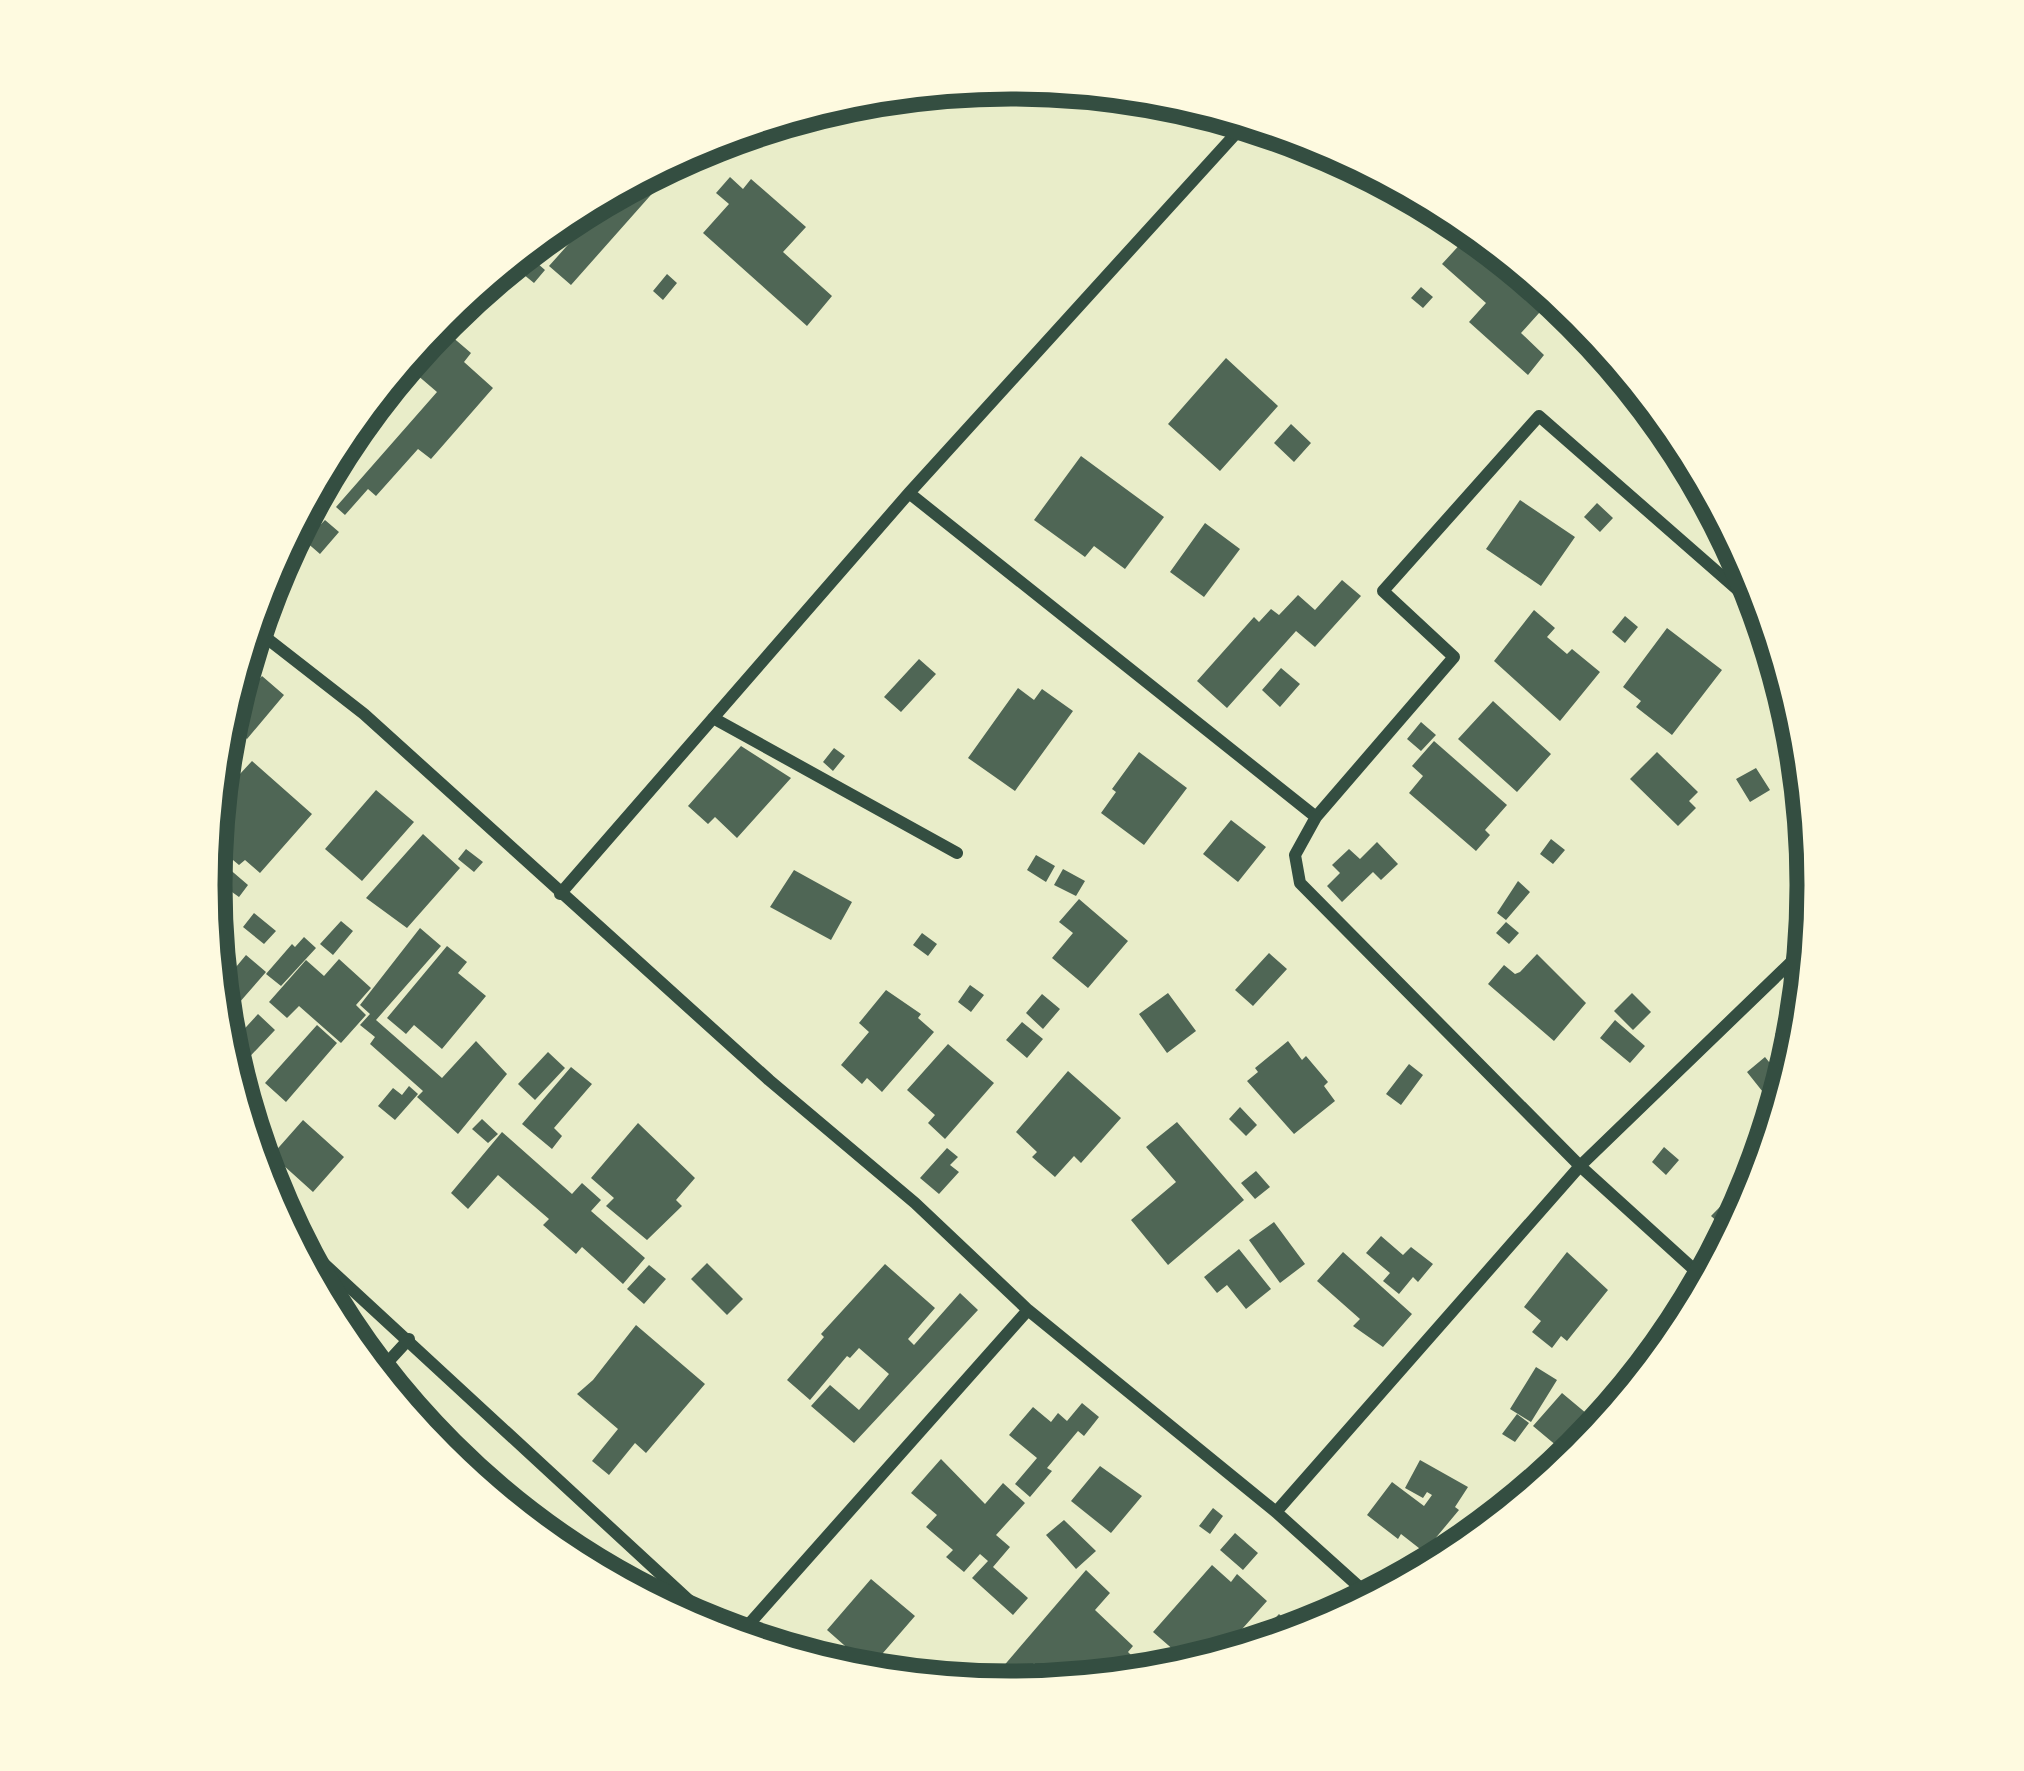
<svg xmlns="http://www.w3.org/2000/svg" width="2024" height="1771" viewBox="0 0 2024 1771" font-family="Literata,serif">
<rect width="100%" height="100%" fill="#e9edc9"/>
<path fill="#4f6655" d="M674,155L681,161L571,285L549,266L624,182Z
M730,177L743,189L751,179L806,227L783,252L832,296L807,326L703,233L729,204L716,193Z
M579,206L584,211L537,263L545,270L534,283L523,274L528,268L514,255Z
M1476,227L1557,293L1521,333L1544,355L1528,375L1469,322L1486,303L1442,264Z
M507,260L520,272L511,282L497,269Z
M667,274L677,283L663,300L653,291Z
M477,285L494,299L486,309L468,293Z
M1421,287L1433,297L1423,308L1411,298Z
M450,335L471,353L464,362L493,388L431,459L418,449L376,496L368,489L345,515L336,507L437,392L416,374Z
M1226,358L1278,406L1220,471L1168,424Z
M1291,424L1311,443L1294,462L1274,443Z
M1081,456L1164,517L1125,569L1094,546L1085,557L1034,520Z
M1520,500L1575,537L1541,586L1486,549Z
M1597,503L1613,518L1600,532L1584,517Z
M325,520L339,532L320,554L305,541Z
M1205,523L1240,549L1204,597L1170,572Z
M1342,580L1361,596L1315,647L1296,631L1227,708L1197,681L1254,617L1259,622L1271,609L1279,615L1298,595L1315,610Z
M1534,610L1555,628L1547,637L1567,654L1572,649L1600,672L1560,721L1494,661Z
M1625,616L1638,627L1625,643L1612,632Z
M1667,628L1722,670L1672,735L1636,707L1641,701L1623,687Z
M919,659L936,674L901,712L884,697Z
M1281,668L1300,684L1280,707L1262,690Z
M238,669L255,684L262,676L284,695L247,739L225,719L232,711L227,706Z
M1018,688L1034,700L1042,689L1073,711L1015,791L968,758Z
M1493,701L1551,754L1517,792L1458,739Z
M1421,722L1436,735L1421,751L1407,739Z
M1434,741L1507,805L1485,830L1490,835L1476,851L1409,793L1423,776L1412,766Z
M741,746L791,778L737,838L715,817L708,824L688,806Z
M834,748L845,756L833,771L823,762Z
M1139,752L1187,788L1144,845L1101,813L1116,792L1112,789Z
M1657,752L1698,792L1689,801L1696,808L1678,826L1630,779Z
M252,761L312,814L260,873L245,860L239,865L233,860L227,867L248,885L239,897L232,892L208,925L205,885L213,803Z
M1756,768L1770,790L1750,802L1736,779Z
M376,790L414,822L362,881L325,849Z
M1231,820L1266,847L1238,882L1203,854Z
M423,834L460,868L407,928L366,898Z
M1551,839L1565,850L1553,864L1540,854Z
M1377,842L1398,864L1381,880L1373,872L1342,902L1327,886L1340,873L1332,865L1349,849L1360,859Z
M466,849L483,862L474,872L458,859Z
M1036,855L1055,866L1046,882L1027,870Z
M1063,869L1085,881L1076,896L1054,885Z
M794,870L852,902L831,940L770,907Z
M1518,881L1530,892L1506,920L1497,913Z
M1079,899L1128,941L1088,988L1052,958L1073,933L1059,922Z
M254,913L276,931L264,944L243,927Z
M341,921L353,931L333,955L320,944Z
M1506,922L1519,933L1509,944L1496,933Z
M420,928L441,946L376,1020L442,1078L476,1041L507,1074L458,1134L417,1097L423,1091L370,1044L375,1037L360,1025L370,1014L360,1005Z
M922,933L937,944L928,956L913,945Z
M304,937L316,948L281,986L266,974L292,944L295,947Z
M210,944L236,967L246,955L266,972L218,1027Z
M447,946L467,962L458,973L486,996L442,1049L414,1025L406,1034L387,1018Z
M1269,953L1287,969L1253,1006L1235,990Z
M1537,954L1586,1003L1554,1041L1488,984L1504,965L1515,974L1520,972Z
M339,959L371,988L356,1005L366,1015L341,1043L299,1006L287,1018L269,1002L306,960L324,976Z
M970,985L984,995L971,1012L958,1002Z
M886,990L921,1014L918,1018L934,1032L882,1092L867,1078L862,1084L841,1065L869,1032L859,1023Z
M1168,993L1196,1031L1167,1053L1139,1014Z
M1632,993L1651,1012L1633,1030L1614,1011Z
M1042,994L1060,1009L1043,1029L1026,1013Z
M258,1014L275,1030L240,1067L224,1051Z
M1615,1020L1645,1046L1630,1063L1600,1038Z
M1022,1022L1043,1039L1027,1058L1006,1040Z
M1788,1022L1803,1038L1791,1050L1775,1034Z
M317,1025L337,1043L286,1102L265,1083Z
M1288,1041L1302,1060L1306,1056L1328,1082L1324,1086L1335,1101L1294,1134L1247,1081L1258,1072L1255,1068Z
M948,1044L994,1083L945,1139L928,1123L935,1115L907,1090Z
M548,1052L565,1068L535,1100L518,1084Z
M1765,1057L1790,1088L1782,1116L1747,1072Z
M1409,1064L1423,1075L1401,1105L1386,1094Z
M571,1067L592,1084L554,1128L562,1136L552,1149L522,1124Z
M1068,1071L1121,1118L1081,1163L1074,1156L1055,1177L1032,1157L1037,1152L1016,1132Z
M409,1086L418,1094L395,1120L378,1106L393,1088L402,1095Z
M1240,1107L1257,1125L1246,1136L1229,1119Z
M482,1119L498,1134L488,1143L472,1129Z
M303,1120L344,1157L313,1192L272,1155Z
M1177,1122L1244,1200L1168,1265L1131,1220L1176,1182L1146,1147Z
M638,1123L695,1178L676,1200L682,1206L647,1240L606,1206L614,1198L591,1178Z
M502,1132L572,1194L582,1183L601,1200L591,1211L645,1258L623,1284L582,1247L576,1254L543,1225L549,1219L498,1175L468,1209L451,1193Z
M1664,1147L1679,1160L1666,1175L1652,1162Z
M947,1148L958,1157L950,1165L959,1172L939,1194L920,1178Z
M1769,1157L1758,1195L1735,1237L1711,1216Z
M1256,1171L1270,1187L1255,1199L1241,1183Z
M1274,1222L1305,1264L1280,1283L1249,1240Z
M1381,1236L1403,1255L1411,1247L1433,1264L1418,1282L1413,1277L1399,1294L1383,1281L1390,1273L1366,1253Z
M1239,1249L1271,1289L1246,1309L1227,1285L1217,1293L1204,1277Z
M1343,1252L1412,1314L1383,1347L1353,1326L1360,1319L1317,1281Z
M1567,1252L1608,1290L1567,1341L1561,1336L1552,1348L1532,1332L1541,1321L1524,1307Z
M707,1263L743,1299L727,1315L691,1279Z
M885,1264L935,1308L908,1339L914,1345L960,1293L978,1310L854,1443L811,1406L830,1385L859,1410L889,1374L859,1348L850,1358L847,1356L810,1400L787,1380L824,1337L821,1334Z
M649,1265L666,1279L644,1304L627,1289Z
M636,1325L705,1384L646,1453L635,1443L609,1475L592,1461L618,1429L577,1394L593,1380Z
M1536,1367L1557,1380L1531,1422L1510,1409Z
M1562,1393L1605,1429L1576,1462L1533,1426Z
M1082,1403L1099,1417L1084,1436L1078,1431L1047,1468L1052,1471L1030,1497L1015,1484L1037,1458L1009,1435L1033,1407L1051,1422L1058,1413L1067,1421Z
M1517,1414L1529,1423L1515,1442L1502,1434Z
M440,1437L482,1475L474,1484L432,1446Z
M941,1459L985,1504L1003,1483L1025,1503L996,1535L1010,1547L993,1567L1028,1598L1013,1615L972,1578L988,1561L980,1554L964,1572L946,1557L953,1550L926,1527L937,1515L911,1493Z
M1420,1460L1468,1487L1455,1507L1459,1510L1424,1552L1401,1534L1398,1539L1367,1515L1392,1482L1424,1506L1432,1495L1427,1492L1423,1498L1405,1488Z
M1100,1466L1142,1496L1111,1533L1071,1501Z
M531,1502L544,1513L533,1525L521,1514Z
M1213,1508L1223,1516L1210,1534L1199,1526Z
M1064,1520L1096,1551L1076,1569L1046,1535Z
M1235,1533L1258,1553L1243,1570L1220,1550Z
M1212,1565L1231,1582L1237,1574L1267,1601L1211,1664L1193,1648L1183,1658L1153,1632Z
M1086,1570L1110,1593L1095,1610L1133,1646L1128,1652L1146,1670L1140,1677L1143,1680L1099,1684L1112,1670L1108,1667L1092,1685L1053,1689L1046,1683L1050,1678L1034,1663L1007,1693L983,1690Z
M871,1579L915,1616L870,1668L827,1630Z
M1279,1614L1302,1637L1239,1656Z"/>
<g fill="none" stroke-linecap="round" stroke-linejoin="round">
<path stroke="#344e41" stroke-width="12" d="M909,493L1316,817L1295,855L1300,883L1580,1166L1710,1284
M251,626L364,714L769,1080L915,1203L1028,1310L1276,1512L1376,1602
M713,718L957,853
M1316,817L1454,657L1383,591L1539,416L1771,619
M560,894L909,493L1250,118
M282,1225L733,1641
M375,1376L409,1339
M1276,1512L1580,1166L1814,940
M734,1641L1028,1310"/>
</g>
<path d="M0 0H2024V1771H0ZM225 885a786 786 0 1 1 1572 0a786 786 0 1 1-1572 0Z" fill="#fefae0" fill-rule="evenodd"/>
<path fill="none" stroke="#344e41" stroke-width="15" d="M225 885a786 786 0 1 1 1572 0a786 786 0 1 1-1572 0Z"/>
</svg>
